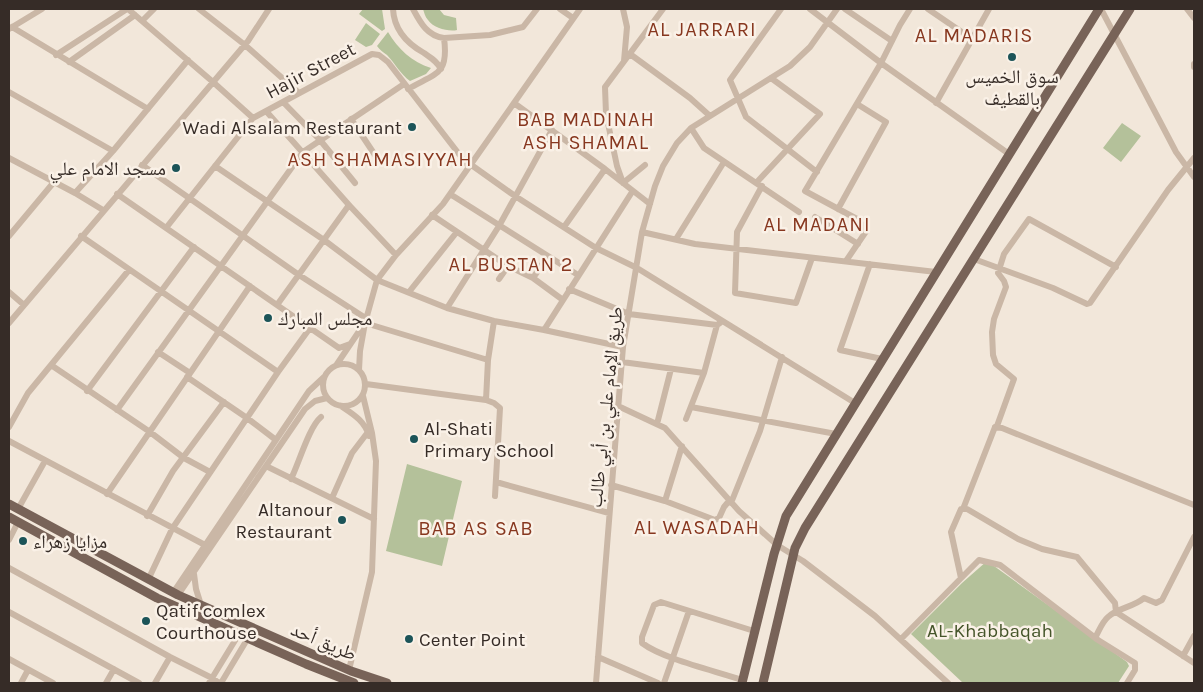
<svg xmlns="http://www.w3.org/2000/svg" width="1203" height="692" viewBox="0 0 1203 692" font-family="Karla,'Noto Naskh Arabic',sans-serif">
<rect width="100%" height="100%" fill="#f2e7da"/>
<path fill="#b4c19a" d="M363,9H382L385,29L382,31L359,14Z
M423,9H439L444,15L456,18L457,30C449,32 433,28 428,20C425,17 424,12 423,9Z
M366,23L380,34L372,45L366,47L355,40Z
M388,32C398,49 412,62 431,68L426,74L410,81C400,74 395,63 387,55C383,52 380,50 377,46Z
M1122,123L1141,136L1121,162L1103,148Z
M407,464L462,481L442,566L386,551Z
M987,561L1127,662L1129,666L1118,683H963L911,634L962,583Z"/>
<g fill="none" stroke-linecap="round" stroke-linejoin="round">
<path stroke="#cab7a6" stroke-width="6" d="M128,9L213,82L253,118
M199,9L245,45L299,93
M393,9C394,29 406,43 424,53C431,58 437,61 441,69
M413,9C420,22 427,36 444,38L490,35L523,27L537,9
M560,9L573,18
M623,9L627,27L624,61
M781,9L730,80L746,117L817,172
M810,9L881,63L1009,154
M845,9L892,41
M928,9L972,39
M1101,9L1176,152L1194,177
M1187,9L1194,18
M142,21L154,9
M12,27L148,109
M9,29L42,9
M630,54L690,98L710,116
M56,55L127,9
M69,62L135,15
M1194,64V67
M408,89C436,73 449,75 444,38
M9,92L113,151
M283,102L320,140L355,183
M514,103L605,169L650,204
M936,103L989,9
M266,111L349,205L396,255
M351,119L379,161
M691,128L704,148L799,212
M9,158L75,193L103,210
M470,164L515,196L596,248L637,268L855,403
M142,165L299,275L367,319
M645,165L623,183L617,166L606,114L605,87L663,9
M215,166L324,240L377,280L447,308L494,321L544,330L623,347
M757,182L820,114L771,78
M762,186L737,232L735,293L796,303L812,258
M75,193L113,151L188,60
M117,194L339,348L350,344
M450,194L578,275
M838,209L886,122L857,104
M432,215L508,266L533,278L563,300
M815,217L858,244
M564,227L605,169
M166,228L253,118L372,54L379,55L388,62L469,167
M642,232L695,244L936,272
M9,236L54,182
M81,236L278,372
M676,239L724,162
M974,259L1053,288L1087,304L1090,303L1168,190L1194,158
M846,261L867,230L857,219L805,191L881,63L900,25L910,9
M870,264L840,350L882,359
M533,278L548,256
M499,279L508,266
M569,289L629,314L717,325
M9,292L24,305
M409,292L456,233
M277,305L349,205
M447,308L499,226L552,130
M9,323L248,41L269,9
M365,323L488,360
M544,330L632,192
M158,352L190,373
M622,362L704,373
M323 385a21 21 0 1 1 42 0a21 21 0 1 1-42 0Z
M337,364L364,324
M51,365L150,432L184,458L210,472
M359,370L360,351L365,323L377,280L396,255L443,204L580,9
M187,377L247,418L276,440
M366,384L486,400L494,403L500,408L495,496
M87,391L194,247
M486,400L488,360L494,321
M341,406C353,414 365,421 369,436
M618,406L665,428L739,511L777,545L803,561L875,616L948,683
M691,407L836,434
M117,410L303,152L404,84
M686,419L704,373L717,325L720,323
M657,424L671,369
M9,427L28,393L129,270
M995,427L997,426L1014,379L996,364L993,355L992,332L994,319L1006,287L1004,281L998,273L1004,254L1029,219L1116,267
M9,441L205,545
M266,466L374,519
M291,479C299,463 309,427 321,417
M496,482L609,513
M611,485L665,501L715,520L719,518L724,507L729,501
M107,494L250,286
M332,498L352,453L368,432
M665,501L682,446
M731,503L760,431L782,357
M18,509L45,461
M963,509L995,427L1002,428L1194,505
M147,516L173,471L224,402
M9,540L18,522
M9,568L170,657L212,678L219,683
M194,574L196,589L201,605
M961,578L951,532L961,509H967L1018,539L1042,549L1077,557L1115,603L1116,612L1194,663
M148,580L172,529L278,372L310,328
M173,593L309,391L324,377
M178,595L305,409L315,401L327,398
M9,612L139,683
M1095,638C1099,631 1102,622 1108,617C1117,608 1134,607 1144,598L1156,603L1162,600L1194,537
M901,639L979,560L1000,565L1098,640L1135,663V670L1127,683
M1183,656L1194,636
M598,657L658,683
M9,659L53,683
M349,670L372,572L376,461L372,433L363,396
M742,680C716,671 663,659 642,643V637L654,605L661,602L754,631
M21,683L28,670
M106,683L114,669
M155,683L170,657
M209,683L239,634
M221,683L248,638
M596,683L623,347L642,232L655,186L663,166L677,143L691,128L790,66L810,47L837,9
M664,683L689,611"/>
<path stroke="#786358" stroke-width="9" d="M9,504L178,595L351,671L387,683
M9,517L157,598L306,664L354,683
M742,683L774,554L786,516L1099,9
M763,683L795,548L805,528L1130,9"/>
</g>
<g fill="#1c5458" stroke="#faf1e7" stroke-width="2">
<circle cx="1012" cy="57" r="5"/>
<circle cx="412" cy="127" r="5"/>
<circle cx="176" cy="168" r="5"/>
<circle cx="268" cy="318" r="5"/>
<circle cx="414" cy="439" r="5"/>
<circle cx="342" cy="520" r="5"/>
<circle cx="23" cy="541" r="5"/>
<circle cx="146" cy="621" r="5"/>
<circle cx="409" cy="639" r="5"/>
</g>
<g text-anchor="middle" stroke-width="5" stroke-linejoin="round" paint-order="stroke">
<g font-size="19" fill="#362c27" stroke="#faf1e7">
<text transform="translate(310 70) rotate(-28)" y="7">Hajir Street</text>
<text transform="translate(605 407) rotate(-84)" y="7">طريق الإمام علي بن أبي طالب</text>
<text transform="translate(324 641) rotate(23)" y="7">طريق أحد</text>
</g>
<g font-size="19" fill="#362c27" stroke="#faf1e7" text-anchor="start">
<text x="1012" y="83" text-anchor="middle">سوق الخميس<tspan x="1012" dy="22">بالقطيف</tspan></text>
<text x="402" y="134" text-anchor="end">Wadi Alsalam Restaurant</text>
<text x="166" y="175" text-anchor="end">مسجد الامام علي</text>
<text x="278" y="325">مجلس المبارك</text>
<text x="424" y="435">Al-Shati<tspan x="424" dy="22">Primary School</tspan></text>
<text x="332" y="516" text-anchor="end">Altanour<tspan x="332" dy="22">Restaurant</tspan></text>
<text x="33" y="548">مزايا زهراء</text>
<text x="156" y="617">Qatif comlex<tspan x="156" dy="22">Courthouse</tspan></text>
<text x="419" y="646">Center Point</text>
</g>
<g font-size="19" fill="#45552a" stroke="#faf1e7">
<text x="990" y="637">AL-Khabbaqah</text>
</g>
<g font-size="20" letter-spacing="1" fill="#87371f" stroke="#faf1e7">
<text x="702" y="36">AL JARRARI</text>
<text x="974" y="42">AL MADARIS</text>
<text x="586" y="126">BAB MADINAH<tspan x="586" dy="23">ASH SHAMAL</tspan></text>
<text x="380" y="166">ASH SHAMASIYYAH</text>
<text x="817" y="231">AL MADANI</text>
<text x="511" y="271">AL BUSTAN 2</text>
<text x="697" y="534">AL WASADAH</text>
<text x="476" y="535">BAB AS SAB</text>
</g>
</g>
<rect width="1203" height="692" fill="none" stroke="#362c27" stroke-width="20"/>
</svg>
